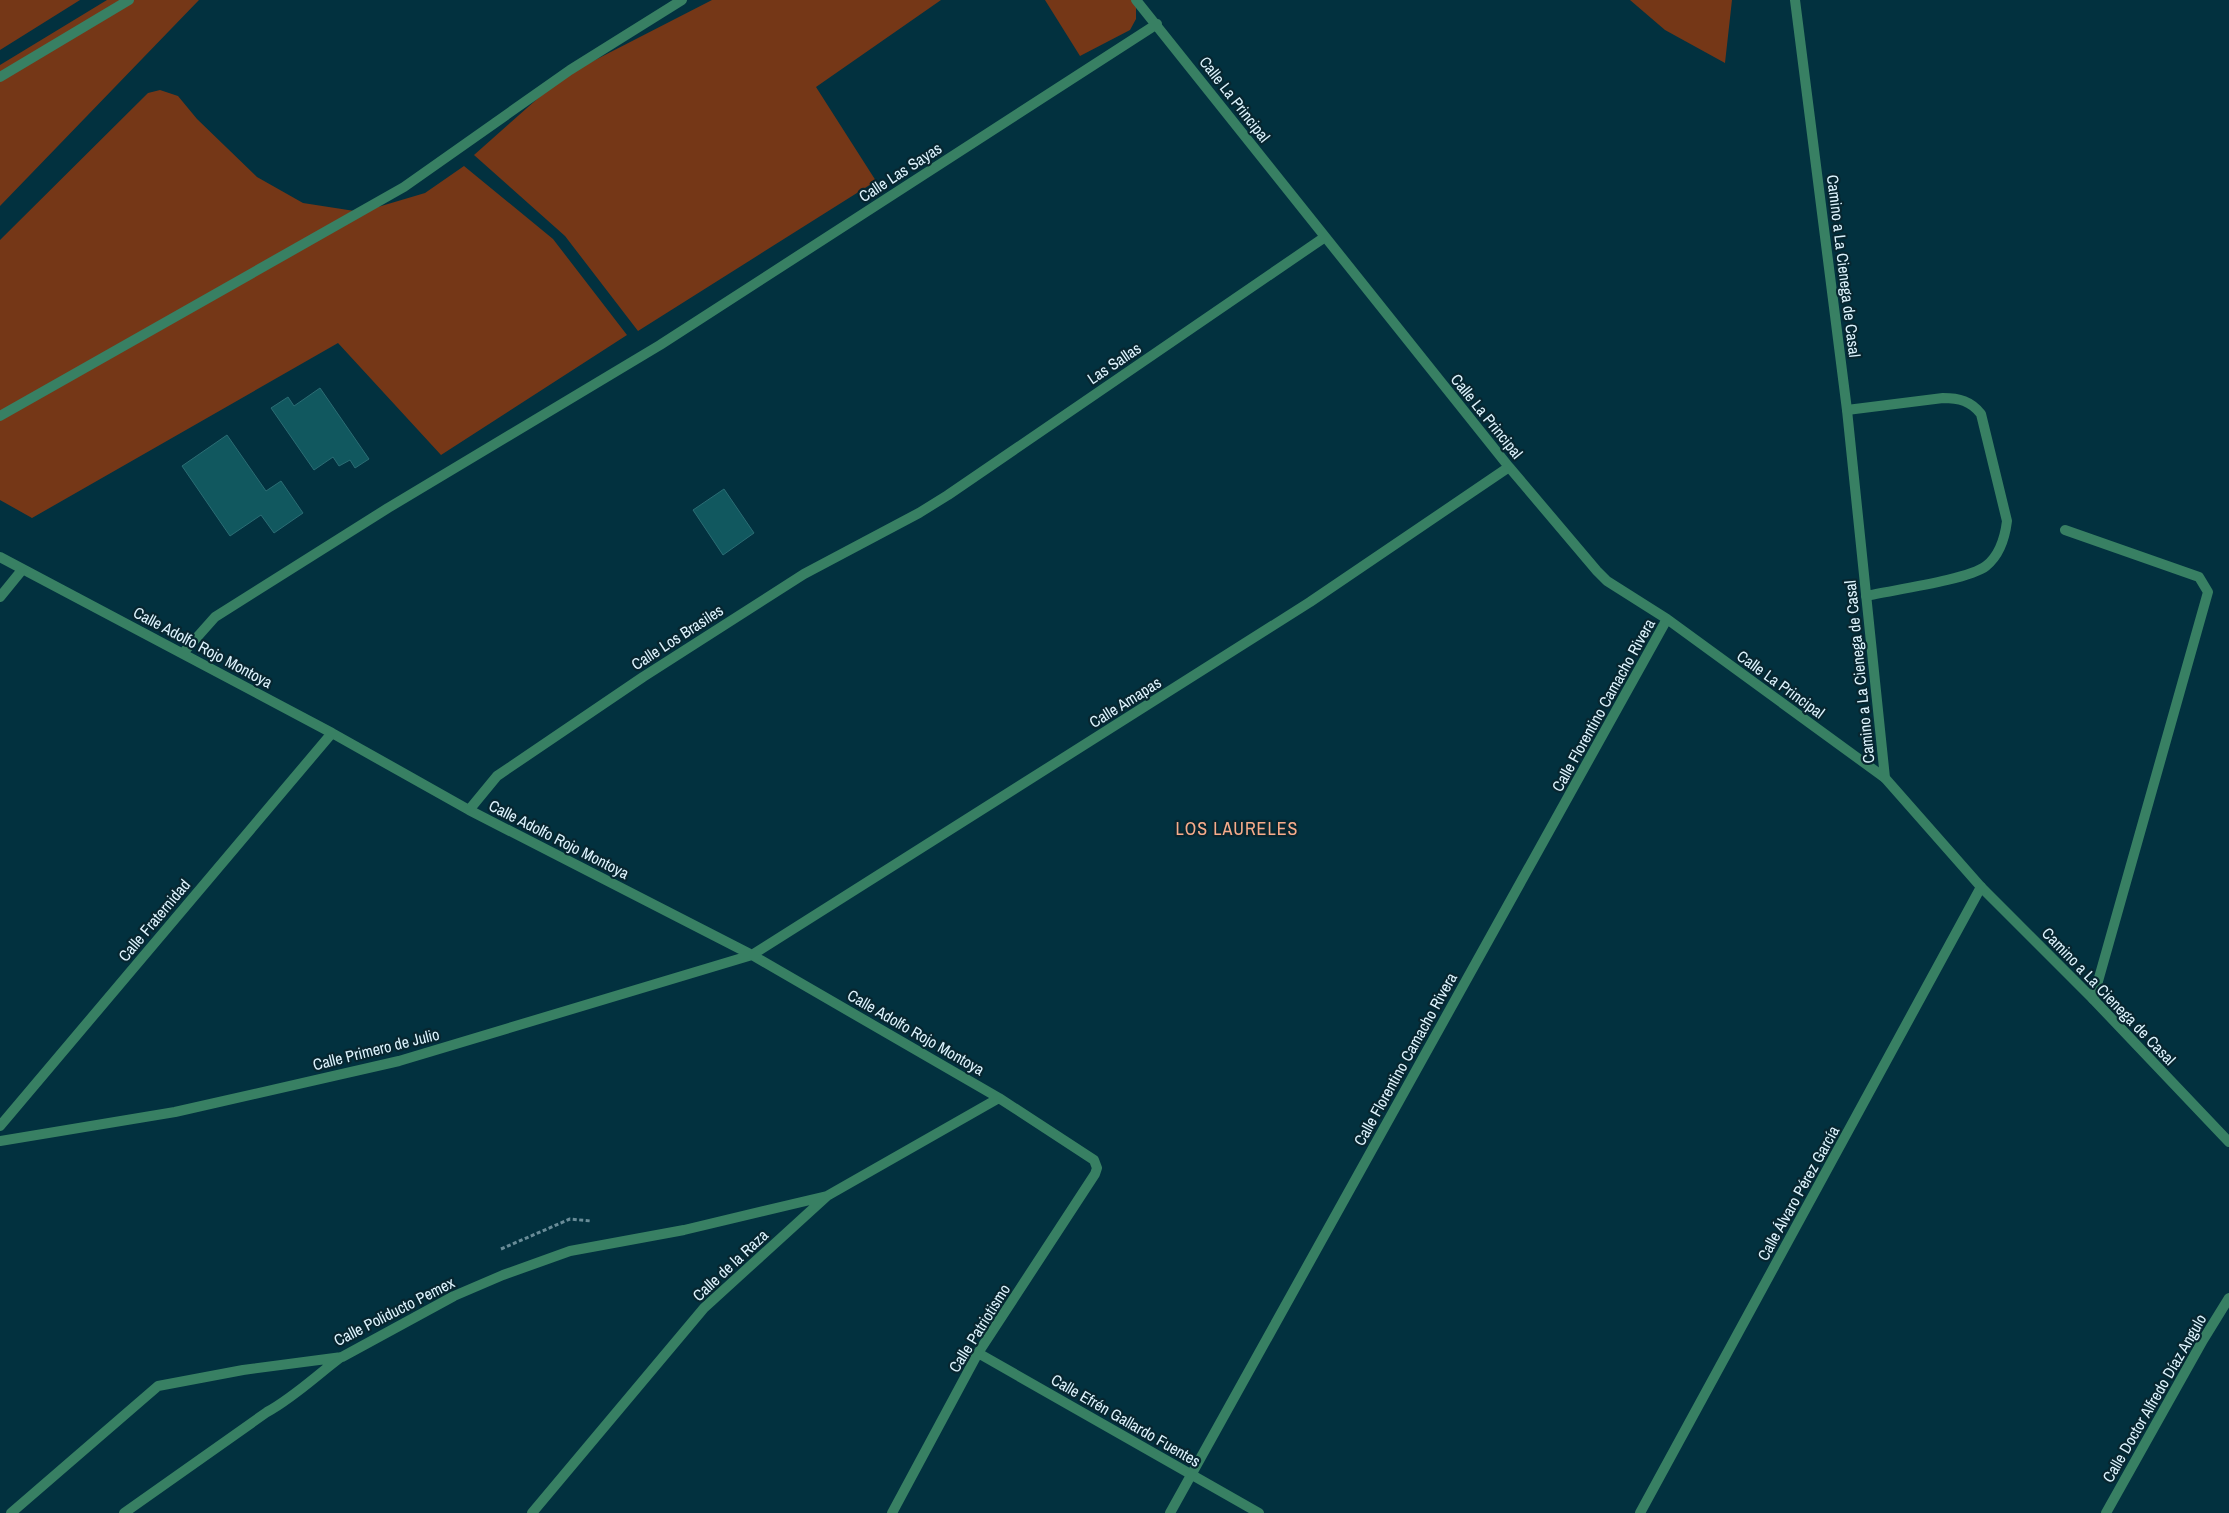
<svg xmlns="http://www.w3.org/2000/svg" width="2229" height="1513" viewBox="0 0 2229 1513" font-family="'Archivo Narrow',sans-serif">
<rect width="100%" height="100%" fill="#02313f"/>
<path fill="#753717" d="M0,0H80L0,50Z
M107,0H199L0,206V65Z
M712,0H941L816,87L876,181L638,331L565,236L474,155L562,77Z
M1045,0H1136V19L1130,30L1080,56Z
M1630,0H1732L1725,63L1665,30Z
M160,90L178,96L197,119L257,177L303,203L361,212L425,193L464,166L553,239L627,335L441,455L338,343L32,518L0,500V240L148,93Z"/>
<path fill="#11585f" stroke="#2b6d74" d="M320,388L369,459L355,468L350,460L339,466L333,457L314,470L271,408L288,397L294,406Z
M227,435L266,491L281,481L303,513L274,533L261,515L230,536L182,466Z
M724,489L754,533L723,555L693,510Z"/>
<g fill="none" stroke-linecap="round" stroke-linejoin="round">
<path stroke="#698c98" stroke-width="3" stroke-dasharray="4 2.5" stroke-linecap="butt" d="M501,1249L570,1219L591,1221"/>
<path stroke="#388063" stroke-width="10" d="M1847,410L1943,398C1959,398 1971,401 1981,414L2007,521C2005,537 2000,555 1986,566C1968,580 1892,590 1866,596"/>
<path stroke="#388063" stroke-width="10" d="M1136,0L1509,467L1597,571L1607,581L1667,619L1885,778
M0,77L129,0
M0,416L404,187L570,70L682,0
M2065,530L2199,577L2208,592L2093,999
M0,557L332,733L469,810L752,955L999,1098L1094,1160L1097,1168L1095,1174L978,1353L892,1513
M0,597L22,570
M183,653L215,617L388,508L660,345L1157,24
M469,810L497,776L643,677L804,574L919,513L948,495L1325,237
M0,1126L332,733
M0,1141L175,1112L399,1061L752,955L1310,602L1509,467
M978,1353L1259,1513
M11,1513L158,1386L243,1370L342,1357L454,1296L503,1275L570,1251L684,1230L827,1196
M124,1513L267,1412C293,1398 317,1375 341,1357
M532,1513L704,1308L827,1196L999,1098
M1170,1513L1667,619
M1640,1513L1981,887"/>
<path stroke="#388063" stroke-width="10" d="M1795,0L1847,410L1885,778L1981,887L2093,999L2229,1142
M2106,1513L2203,1340L2229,1298"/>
</g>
<g text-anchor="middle" stroke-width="4.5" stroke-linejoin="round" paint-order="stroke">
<g font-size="16" fill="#ddf3fd" stroke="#072630">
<text transform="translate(1235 99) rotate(52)" y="6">Calle La Principal</text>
<text transform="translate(900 172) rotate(-33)" y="6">Calle Las Sayas</text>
<text transform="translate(1844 266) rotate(83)" y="6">Camino a La Cienega de Casal</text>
<text transform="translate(1114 363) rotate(-34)" y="6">Las Sallas</text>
<text transform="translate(1487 416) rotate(51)" y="6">Calle La Principal</text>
<text transform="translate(677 637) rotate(-33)" y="6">Calle Los Brasiles</text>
<text transform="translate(203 647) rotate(28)" y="6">Calle Adolfo Rojo Montoya</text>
<text transform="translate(1859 672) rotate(-96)" y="6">Camino a La Cienega de Casal</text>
<text transform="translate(1781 684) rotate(36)" y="6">Calle La Principal</text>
<text transform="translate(1125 702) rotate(-32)" y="6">Calle Amapas</text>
<text transform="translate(1603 705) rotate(-61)" y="6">Calle Florentino Camacho Rivera</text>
<text transform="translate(559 839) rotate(27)" y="6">Calle Adolfo Rojo Montoya</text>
<text transform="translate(154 920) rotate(-50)" y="6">Calle Fraternidad</text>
<text transform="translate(2109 996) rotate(46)" y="6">Camino a La Cienega de Casal</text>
<text transform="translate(916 1032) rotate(30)" y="6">Calle Adolfo Rojo Montoya</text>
<text transform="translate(376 1049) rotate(-14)" y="6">Calle Primero de Julio</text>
<text transform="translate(1405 1059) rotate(-61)" y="6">Calle Florentino Camacho Rivera</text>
<text transform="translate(1798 1193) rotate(-61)" y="6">Calle Álvaro Pérez García</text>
<text transform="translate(730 1265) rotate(-43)" y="6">Calle de la Raza</text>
<text transform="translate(394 1311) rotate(-27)" y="6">Calle Poliducto Pemex</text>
<text transform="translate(979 1328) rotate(-58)" y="6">Calle Patriotismo</text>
<text transform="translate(2154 1398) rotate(-60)" y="6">Calle Doctor Alfredo Díaz Angulo</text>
<text transform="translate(1126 1420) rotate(30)" y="6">Calle Efrén Gallardo Fuentes</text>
</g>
<g font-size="18" letter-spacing="1" fill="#f7ac8b" stroke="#072630">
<text x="1237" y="835">LOS LAURELES</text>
</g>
</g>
</svg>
